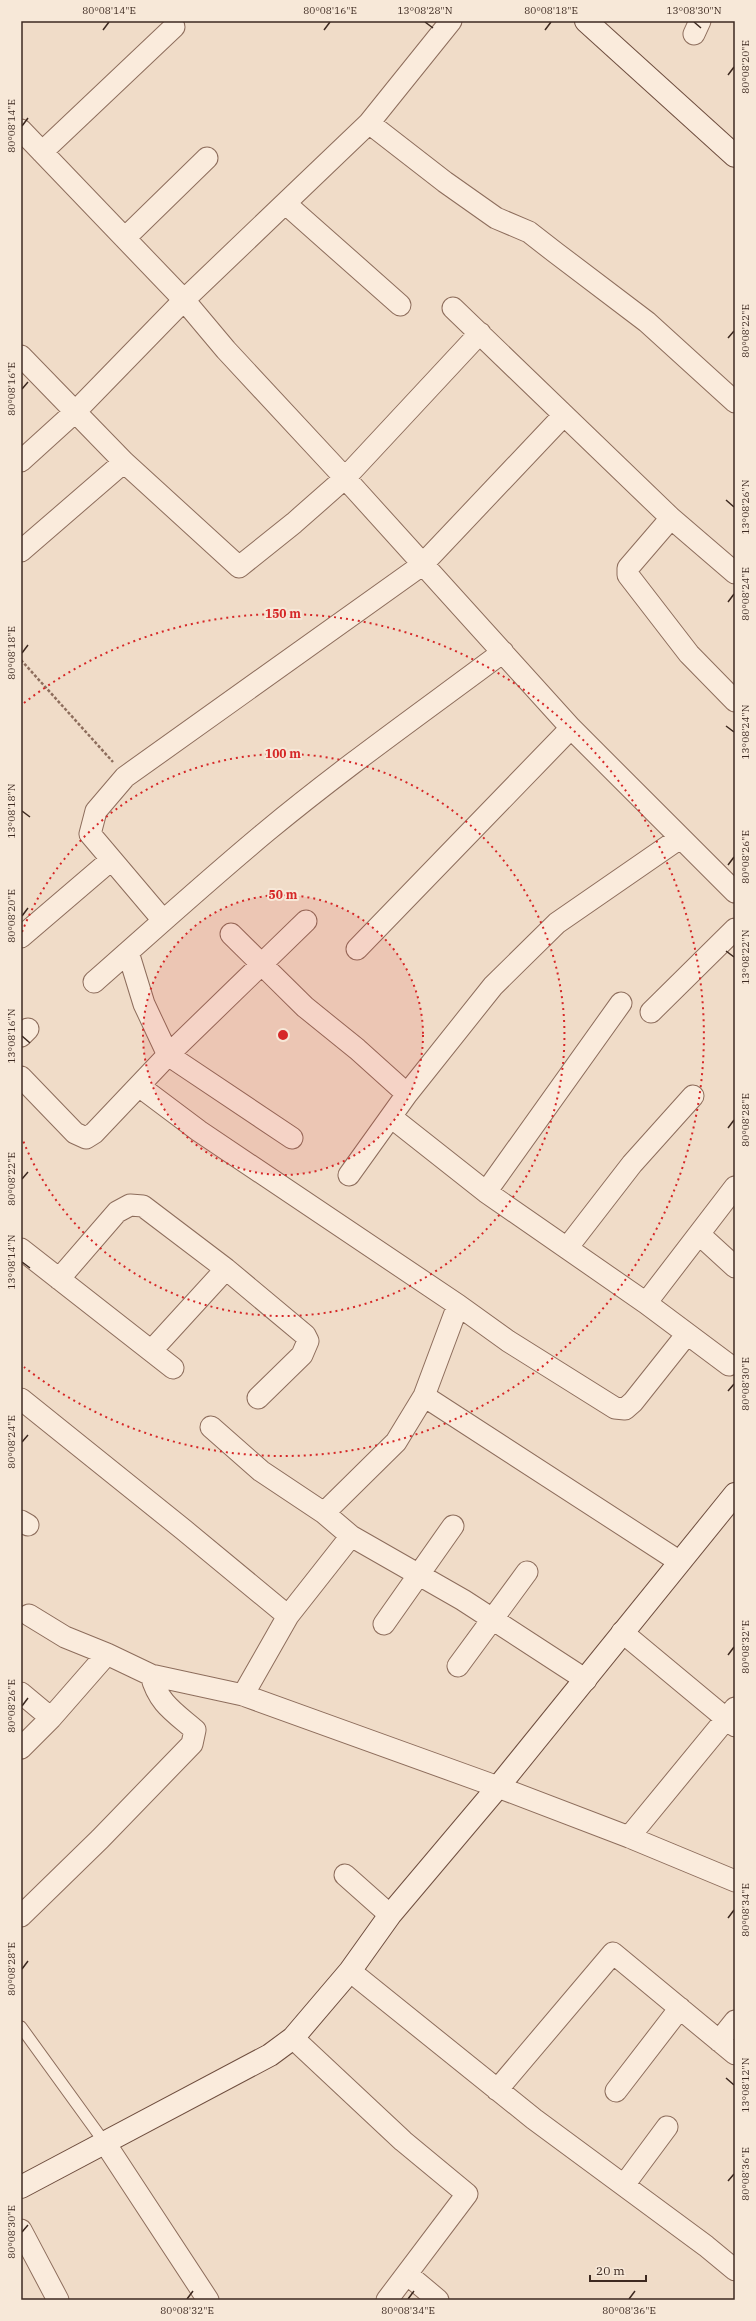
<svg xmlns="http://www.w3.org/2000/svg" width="756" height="2321" viewBox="0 0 756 2321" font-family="'IBM Plex Serif',serif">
<rect width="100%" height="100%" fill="#f0dcc8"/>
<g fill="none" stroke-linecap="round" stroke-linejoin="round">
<g stroke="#8d6d5c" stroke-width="13">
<path id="lane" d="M21,2027L105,2143"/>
</g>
<g stroke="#8d6d5c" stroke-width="23">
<path id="street" d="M694,34L700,21
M369,123L445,182L496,218L529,232L556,253L647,322L735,402
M21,130L184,300L226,350L345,478L571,728L735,892
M42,152L174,27
M286,204L400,305
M125,238L207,158
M453,308L671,518L735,573
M21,356L124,462L239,567L294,523L345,478L480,333
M21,461L75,412L184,300L369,123L451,21
M671,518L628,568V575L689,654L735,701
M21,551L124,462
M162,919L90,834L96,811L125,777L422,565L564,415
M231,934L305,1007L357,1049L407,1094
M21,937L111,860
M357,949L571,728
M128,952L144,1004L168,1055L292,1138
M94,982C152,931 208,880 267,831C343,768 424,711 503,652
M651,1012L735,929
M21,1036L28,1029
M21,1077L75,1133L86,1138L94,1133L168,1055L306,921
M139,1086L199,1131L458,1305L424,1396L680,1562
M391,1117L486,1192L646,1303L729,1365
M349,1175L407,1094L493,986L557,923L680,838
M486,1192L621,1003
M700,1235L735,1267
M567,1248L632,1164L693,1096
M21,1249L173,1368
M59,1279L117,1212L130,1205L143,1206L226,1269L305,1335L308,1341L302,1355L258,1398
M646,1303L735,1187
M458,1305L508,1341L615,1408L625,1409L633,1402L687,1334
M152,1350L226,1269
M21,1399L184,1530L288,1616
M211,1427L261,1471L324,1513L351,1536L463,1600L586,1680
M324,1513L396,1442L424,1396
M21,1521L28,1525
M29,1615L65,1637L107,1654L151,1675L243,1695L498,1787L629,1837L735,1881
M384,1624L453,1526
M622,1632L735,1726
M458,1666L527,1572
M21,1693L51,1718
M243,1695L288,1616L351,1536
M21,1748L51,1718L107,1654
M629,1837L735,1708
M345,1875L390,1915
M21,1916L100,1839L192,1744L195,1730C174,1712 158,1703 151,1675
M350,1971L534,2119L706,2246L735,2270
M293,2038L403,2141L467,2194L387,2300
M719,2041L735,2021
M497,2090L613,1953L735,2054
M616,2091L680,2008
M105,2143L208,2300
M624,2185L667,2127
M21,2230L58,2300
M407,2274L438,2300"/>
</g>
<g stroke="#6f4e3f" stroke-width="24">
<path id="secondary" d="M586,21L735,156
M21,2187L270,2055L293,2038L350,1971L390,1915L498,1787L735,1494"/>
</g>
<path stroke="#8d6d5c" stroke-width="2.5" stroke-dasharray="3 2" stroke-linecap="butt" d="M21,660L113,762"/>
<use href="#lane" stroke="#faebdc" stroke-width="11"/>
<use href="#street" stroke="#faebdc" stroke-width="21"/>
<use href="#secondary" stroke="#faebdc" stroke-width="22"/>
</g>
<path fill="none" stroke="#3d2920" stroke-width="1.5" d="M425,22L433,28M694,22L701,28M103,30L109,22M324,30L330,22M545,30L551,22M728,75L734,67M22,126L28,118M728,338L734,331M22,389L28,382M726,500L734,507M728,602L734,594M22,653L28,645M726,726L734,732M22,811L30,817M728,865L734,857M22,916L28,908M726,951L734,957M22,1036L30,1043M728,1128L734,1120M22,1179L28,1172M22,1262L30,1268M728,1391L734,1384M22,1442L28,1435M728,1655L734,1647M22,1706L28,1698M728,1918L734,1910M22,1969L28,1961M726,2078L734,2085M728,2181L734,2174M22,2232L28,2225M187,2299L193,2291M408,2299L414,2291M629,2299L635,2291"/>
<circle cx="283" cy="1035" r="140" fill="#d62828" fill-opacity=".12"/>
<g fill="none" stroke="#d62828" stroke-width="2" stroke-dasharray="2 4">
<circle cx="283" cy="1035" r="140"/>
<path d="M22 932A281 281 0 1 1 22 1138"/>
<path d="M24 703A421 421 0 1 1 24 1367"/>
</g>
<circle cx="283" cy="1035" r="6" fill="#d62828" stroke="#f7e8d8" stroke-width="2"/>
<g font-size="12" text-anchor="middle" font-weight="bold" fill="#d62828" stroke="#f7e8d8" stroke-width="4" stroke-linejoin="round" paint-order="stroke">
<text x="283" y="618">150 m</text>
<text x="283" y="758">100 m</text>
<text x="283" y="899">50 m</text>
</g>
<rect width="756" height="2321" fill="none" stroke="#f7e8d8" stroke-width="44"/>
<path d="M590 2275v6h56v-6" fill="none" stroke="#3d2920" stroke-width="2"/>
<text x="596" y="2275" font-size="12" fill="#3d2920" stroke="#f7e8d8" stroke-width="3" paint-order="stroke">20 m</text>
<rect x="22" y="22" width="712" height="2277" fill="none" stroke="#3d2920" stroke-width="1.5"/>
<g font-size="10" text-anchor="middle" fill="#3d2920">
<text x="109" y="14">80°08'14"E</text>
<text x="330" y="14">80°08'16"E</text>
<text x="425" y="14">13°08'28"N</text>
<text x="551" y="14">80°08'18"E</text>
<text x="694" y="14">13°08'30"N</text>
<text transform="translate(745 67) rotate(-90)" y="4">80°08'20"E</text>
<text transform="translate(11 126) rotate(-90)" y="4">80°08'14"E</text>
<text transform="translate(745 331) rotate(-90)" y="4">80°08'22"E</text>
<text transform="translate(11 389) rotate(-90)" y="4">80°08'16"E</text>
<text transform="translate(745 507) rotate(-90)" y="4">13°08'26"N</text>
<text transform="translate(745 594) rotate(-90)" y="4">80°08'24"E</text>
<text transform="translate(11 653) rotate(-90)" y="4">80°08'18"E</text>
<text transform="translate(745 732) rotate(-90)" y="4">13°08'24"N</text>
<text transform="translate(11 811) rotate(-90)" y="4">13°08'18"N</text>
<text transform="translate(745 857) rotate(-90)" y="4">80°08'26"E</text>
<text transform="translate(11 916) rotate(-90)" y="4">80°08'20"E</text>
<text transform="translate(745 957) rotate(-90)" y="4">13°08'22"N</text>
<text transform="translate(11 1036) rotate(-90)" y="4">13°08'16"N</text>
<text transform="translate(745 1120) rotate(-90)" y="4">80°08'28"E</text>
<text transform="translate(11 1179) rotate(-90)" y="4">80°08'22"E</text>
<text transform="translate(11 1262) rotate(-90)" y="4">13°08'14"N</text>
<text transform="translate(745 1384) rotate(-90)" y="4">80°08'30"E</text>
<text transform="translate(11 1442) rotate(-90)" y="4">80°08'24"E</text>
<text transform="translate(745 1647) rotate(-90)" y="4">80°08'32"E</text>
<text transform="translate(11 1706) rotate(-90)" y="4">80°08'26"E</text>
<text transform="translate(745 1910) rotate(-90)" y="4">80°08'34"E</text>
<text transform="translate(11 1969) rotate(-90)" y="4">80°08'28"E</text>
<text transform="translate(745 2085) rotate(-90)" y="4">13°08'12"N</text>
<text transform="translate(745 2174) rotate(-90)" y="4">80°08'36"E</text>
<text transform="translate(11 2232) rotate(-90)" y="4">80°08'30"E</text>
<text x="187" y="2314">80°08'32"E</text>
<text x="408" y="2314">80°08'34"E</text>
<text x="629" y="2314">80°08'36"E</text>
</g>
</svg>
